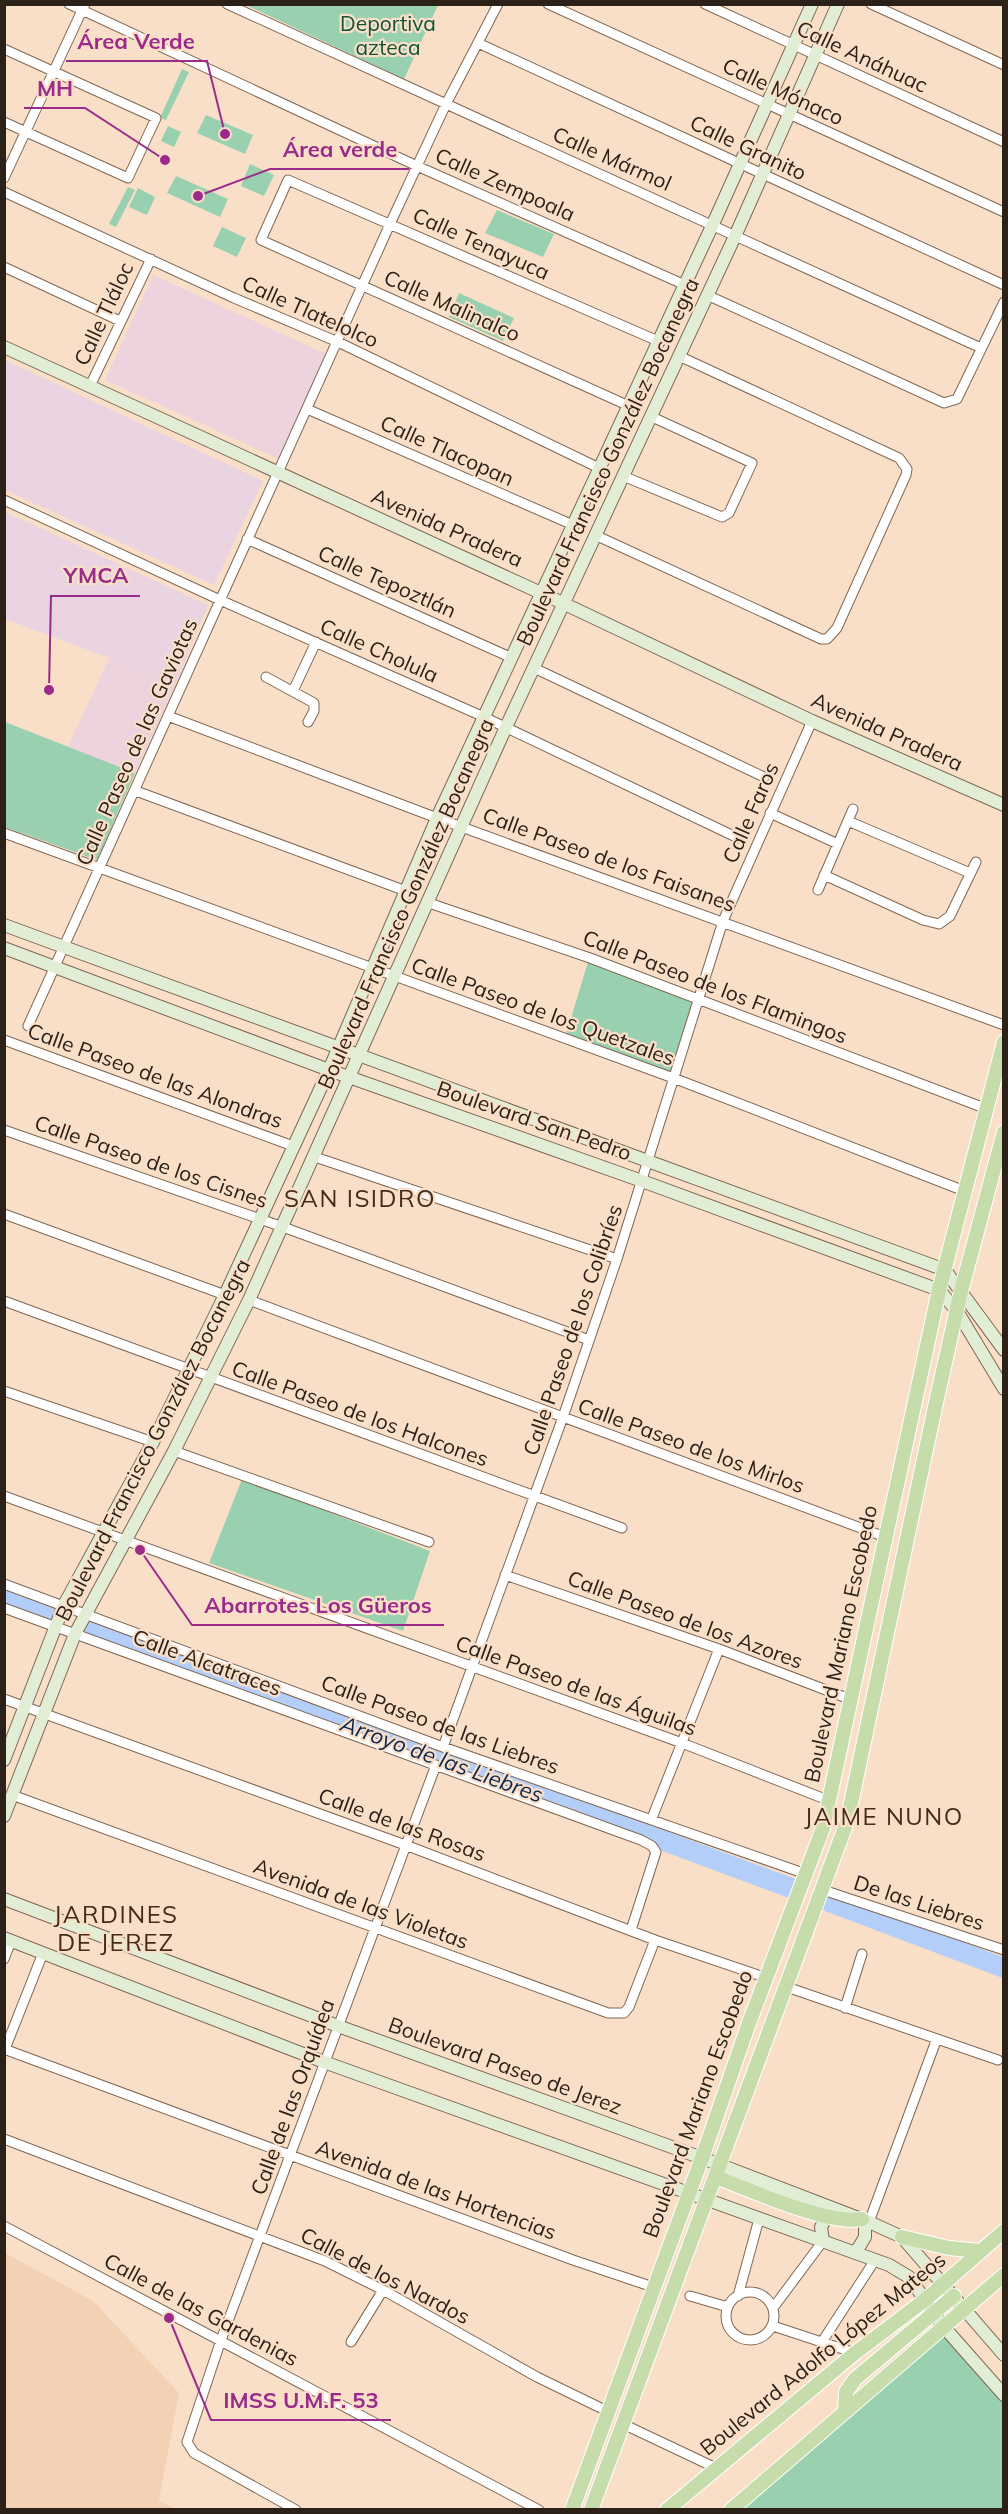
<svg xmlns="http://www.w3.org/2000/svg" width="1008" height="2514" viewBox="0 0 1008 2514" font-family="Mulish,sans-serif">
<rect width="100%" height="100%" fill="#fadfc8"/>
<path fill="#f2d1b5" d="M5,2253L93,2301L179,2393L159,2500L174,2509H5Z"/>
<path fill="#ecd3dd" d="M153,275L326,354L279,459L105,380Z
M109,658L176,683L135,773L68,747Z"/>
<path fill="#ead4e1" d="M5,360L263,481L214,585L5,490Z
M5,512L208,605L176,683L5,619Z"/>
<path fill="#99d0b0" d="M246,5L438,4V5L404,79Z
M182,69L189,72L166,120L160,118Z
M206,115L253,135L245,154L197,133Z
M168,126L181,132L174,147L161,141Z
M250,164L274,175L264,196L241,186Z
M176,176L228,199L220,217L167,193Z
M128,187L135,190L116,227L109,224Z
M138,188L155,197L147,215L129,207Z
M497,210L554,234L543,257L485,233Z
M222,227L246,238L237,257L213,246Z
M459,293L514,318L503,341L449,317Z
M5,722L135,773L97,860L5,827Z
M588,962L694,1003L671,1072L565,1038Z
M242,1479L430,1551L403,1631L209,1563Z
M942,2328L1003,2401V2509L724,2510Z"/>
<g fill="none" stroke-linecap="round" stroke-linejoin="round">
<path stroke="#b3cff9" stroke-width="20" d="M4,1596L47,1612
M92,1629L791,1888
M829,1902L1004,1968"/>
<g stroke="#7f6753" stroke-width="11">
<path id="street" d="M69,4L417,166L685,285
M227,4L981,348
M548,4L1004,212
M705,4L1004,142
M871,4L1004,65
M478,43L1004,285
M4,49L156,118L128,178L4,122
M4,178L85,4
M4,192L234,298L338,342L599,468
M4,267L120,321
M707,295L944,403L957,399L1004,302
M90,386L151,259
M629,406L261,240L288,180L658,341
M307,409L573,525
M623,476L722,517L729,513L752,463L650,416
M4,500L220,600L484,717L738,838
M595,535L821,639H827L837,628L906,475L907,469L899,458L679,356
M247,539L512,658
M534,668L764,777
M266,677L314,703V711L308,722
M293,691L316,642
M168,716L437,818L1004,1025
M136,791L406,891
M770,813L838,844
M848,821L970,873
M4,833L676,1079L967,1192
M824,875L923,920L939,924L950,916L976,862
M818,890L853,809
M429,903L590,958L987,1109
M28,1026L390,224L446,104L498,4
M4,1040L293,1146
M4,1130L283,1227L589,1340
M315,1157L617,1259
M4,1214L225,1295
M249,1300L885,1537
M4,1301L622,1528
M4,1391L153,1442
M174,1451L429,1542
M4,1496L682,1743L830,1801
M505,1575L719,1649L852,1700
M4,1584L443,1747L806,1874
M4,1608L641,1840L652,1846L656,1852L631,1930
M4,1699L408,1846L655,1940L767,1978
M443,1747L563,1417L617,1259L723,921L812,721
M12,1795L608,2013H624L629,2007L655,1940
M652,1818L719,1649
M823,1890L1004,1950
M4,1959L11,1941
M784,1986L998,2060
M845,2008L862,1954
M4,2049L573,2260L653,2287
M5,2049L43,1953
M4,2139L325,2261L383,2290L537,2377L607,2411
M869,2222L936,2041
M4,2226L539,2510
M726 2316a24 24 0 1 1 48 0a24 24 0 1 1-48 0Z
M690,2296L728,2307
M738,2296L759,2219
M773,2308L823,2241
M773,2326L855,2353
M351,2342L383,2290
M822,2342L875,2260
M623,2424L716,2468
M296,2510L194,2453L187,2442L221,2340L436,1765"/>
</g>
<g stroke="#7f6753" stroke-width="14">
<path id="secondary" d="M4,347L552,598L812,721L1004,805
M4,925L945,1270L1004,1350
M4,948L329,1070L642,1181L939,1290L957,1311L1004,1389
M4,1760L64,1605L153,1442L225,1295L329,1070L437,818L713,224L812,4
M4,1816L75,1634L174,1451L249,1300L506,727L736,234L838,4
M4,1899L338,2026L702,2158L869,2222L902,2237L1004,2355
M4,1938L324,2062L889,2265L909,2277L943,2326L1004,2395
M823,2241L821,2227L827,2216
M856,2252L865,2237V2220"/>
</g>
<g stroke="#fff" stroke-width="16">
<path id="primary" d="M715,2177C749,2189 829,2226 862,2219
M902,2237L949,2248L980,2251
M845,2412L846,2392L855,2379L954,2296
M572,2510L702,2158L749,2023L823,1828L939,1290L1004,1042
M591,2510L847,1822L935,1407L961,1291L1004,1132
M667,2510L855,2353L925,2300L1004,2231
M731,2510L1004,2275"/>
</g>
<use href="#street" stroke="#fff" stroke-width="9"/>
<use href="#secondary" stroke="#e2edd5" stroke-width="12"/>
<use href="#primary" stroke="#c6dcab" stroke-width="14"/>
</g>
<g text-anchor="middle" stroke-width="4.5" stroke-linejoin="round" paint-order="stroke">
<g font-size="21" fill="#0d5335" stroke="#fadfc8">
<text x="388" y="31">Deportiva<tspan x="388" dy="24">azteca</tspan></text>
</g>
<g font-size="21" fill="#2b2119" stroke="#fadfc8">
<text transform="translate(862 57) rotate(25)" y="7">Calle Anáhuac</text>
<text transform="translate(783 92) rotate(25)" y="7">Calle Mónaco</text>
<text transform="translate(748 148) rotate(25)" y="7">Calle Granito</text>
<text transform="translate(612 159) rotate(24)" y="7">Calle Mármol</text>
<text transform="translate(505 185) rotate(24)" y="7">Calle Zempoala</text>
<text transform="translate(481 244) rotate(24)" y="7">Calle Tenayuca</text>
<text transform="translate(452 306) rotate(24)" y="7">Calle Malinalco</text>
<text transform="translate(310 312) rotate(24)" y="7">Calle Tlatelolco</text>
<text transform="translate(104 314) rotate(-65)" y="7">Calle Tláloc</text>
<text transform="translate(447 451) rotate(24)" y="7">Calle Tlacopan</text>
<text transform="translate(608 462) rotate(-65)" y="7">Boulevard Francisco González Bocanegra</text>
<text transform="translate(447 528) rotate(24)" y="7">Avenida Pradera</text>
<text transform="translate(387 582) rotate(24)" y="7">Calle Tepoztlán</text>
<text transform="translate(379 651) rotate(24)" y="7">Calle Cholula</text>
<text transform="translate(887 732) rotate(24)" y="7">Avenida Pradera</text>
<text transform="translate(137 742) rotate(-66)" y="7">Calle Paseo de las Gaviotas</text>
<text transform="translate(751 813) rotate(-66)" y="7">Calle Faros</text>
<text transform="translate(609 860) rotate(20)" y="7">Calle Paseo de los Faisanes</text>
<text transform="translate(406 904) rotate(-66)" y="7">Boulevard Francisco González Bocanegra</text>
<text transform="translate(715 987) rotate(21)" y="7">Calle Paseo de los Flamingos</text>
<text transform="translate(543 1012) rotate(20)" y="7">Calle Paseo de los Quetzales</text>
<text transform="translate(155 1076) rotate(20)" y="7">Calle Paseo de las Alondras</text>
<text transform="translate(534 1121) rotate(19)" y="7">Boulevard San Pedro</text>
<text transform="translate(151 1162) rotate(19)" y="7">Calle Paseo de los Cisnes</text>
<text transform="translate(573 1330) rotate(-71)" y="7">Calle Paseo de los Colibríes</text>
<text transform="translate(360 1414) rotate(20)" y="7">Calle Paseo de los Halcones</text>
<text transform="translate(153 1440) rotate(-63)" y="7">Boulevard Francisco González Bocanegra</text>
<text transform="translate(691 1446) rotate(20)" y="7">Calle Paseo de los Mirlos</text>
<text transform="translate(685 1620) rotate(20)" y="7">Calle Paseo de los Azores</text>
<text transform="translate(841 1644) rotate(-78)" y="7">Boulevard Mariano Escobedo</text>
<text transform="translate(207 1663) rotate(20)" y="7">Calle Alcatraces</text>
<text transform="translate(576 1686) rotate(20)" y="7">Calle Paseo de las Águilas</text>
<text transform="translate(440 1725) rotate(20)" y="7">Calle Paseo de las Liebres</text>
<text transform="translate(402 1825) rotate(20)" y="7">Calle de las Rosas</text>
<text transform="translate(919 1903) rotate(18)" y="7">De las Liebres</text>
<text transform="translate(361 1904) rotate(20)" y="7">Avenida de las Violetas</text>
<text transform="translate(505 2066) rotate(20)" y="7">Boulevard Paseo de Jerez</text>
<text transform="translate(293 2097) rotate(-70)" y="7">Calle de las Orquídea</text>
<text transform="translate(698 2104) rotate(-70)" y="7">Boulevard Mariano Escobedo</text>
<text transform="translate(436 2190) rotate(20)" y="7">Avenida de las Hortencias</text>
<text transform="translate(385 2276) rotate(27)" y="7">Calle de los Nardos</text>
<text transform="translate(201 2310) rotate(28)" y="7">Calle de las Gardenias</text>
<text transform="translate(823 2354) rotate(-39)" y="7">Boulevard Adolfo López Mateos</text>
</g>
<g font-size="22" font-style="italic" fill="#0a2852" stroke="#fadfc8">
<text transform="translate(442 1759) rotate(20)" y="8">Arroyo de las Liebres</text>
</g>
<g font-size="24" letter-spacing="1.5" fill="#422d1a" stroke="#fadfc8">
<text x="360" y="1207">SAN ISIDRO</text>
<text x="884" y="1825">JAIME NUNO</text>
<text x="116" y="1923">JARDINES<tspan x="116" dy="28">DE JEREZ</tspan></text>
</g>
</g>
<path fill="none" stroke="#9a2b8a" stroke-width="2" d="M225 134L207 61H66M165 160L85 108H24M198 196L270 169H409M49 690L51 596H140M140 1550L192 1625H444M169 2318L211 2420H391"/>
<g fill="#9a2b8a" stroke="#fadfc8" stroke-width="2">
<circle cx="225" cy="134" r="6"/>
<circle cx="165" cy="160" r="6"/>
<circle cx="198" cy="196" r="6"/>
<circle cx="49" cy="690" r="6"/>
<circle cx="140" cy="1550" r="6"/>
<circle cx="169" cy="2318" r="6"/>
</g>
<g font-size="22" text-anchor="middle" font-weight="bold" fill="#9a2b8a" stroke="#fadfc8" stroke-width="4.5" stroke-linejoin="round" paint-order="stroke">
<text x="136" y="49">Área Verde</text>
<text x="55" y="96">MH</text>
<text x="340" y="157">Área verde</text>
<text x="96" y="583">YMCA</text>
<text x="318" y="1613">Abarrotes Los Güeros</text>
<text x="301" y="2408">IMSS U.M.F. 53</text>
</g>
<rect width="1008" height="2514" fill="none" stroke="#2b2119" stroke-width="12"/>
</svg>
